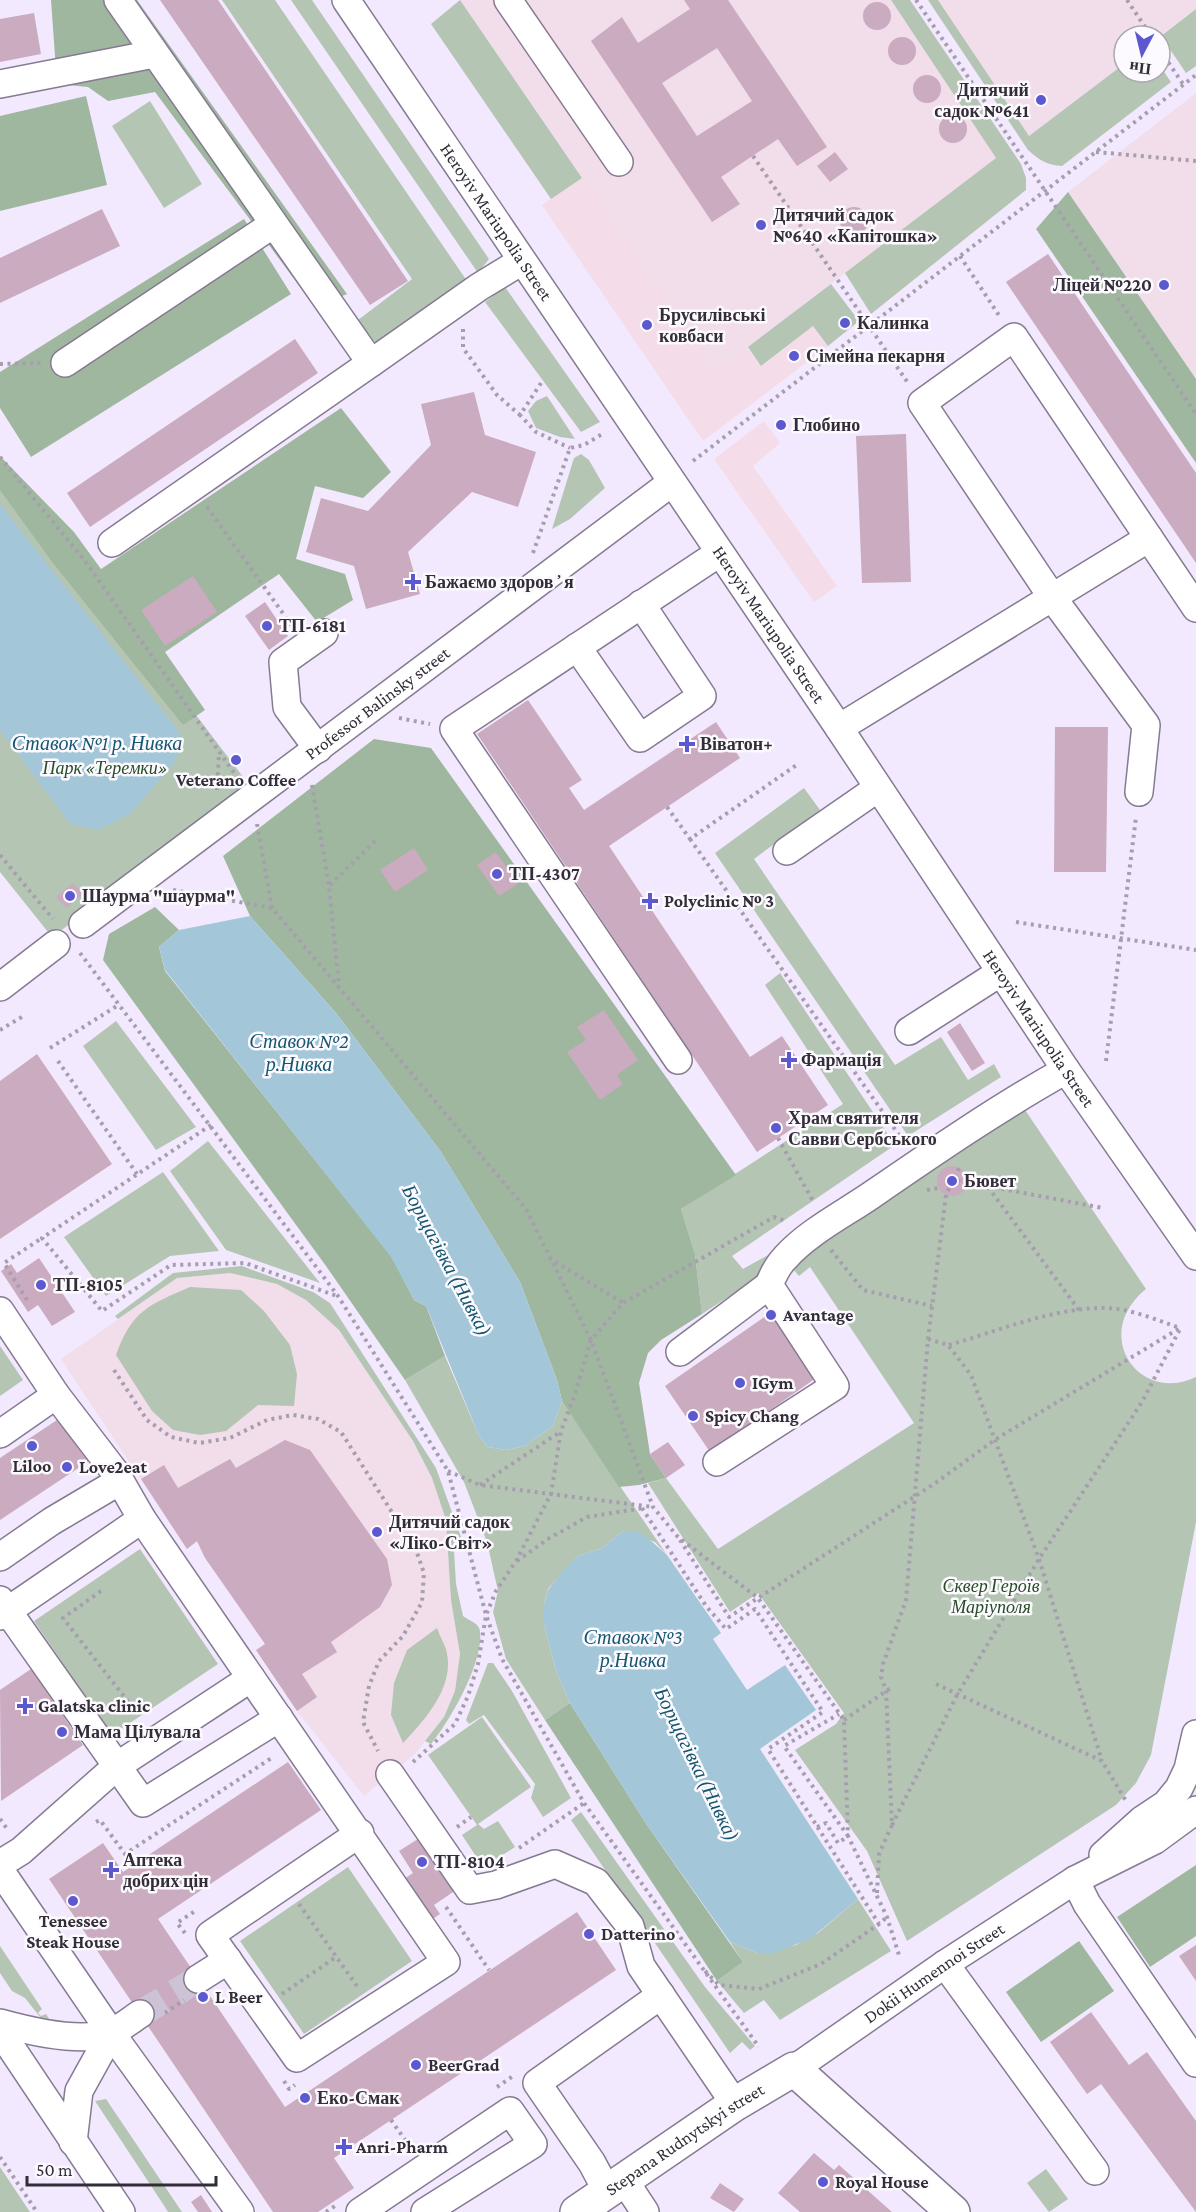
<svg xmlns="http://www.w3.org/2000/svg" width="1196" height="2212" viewBox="0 0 1196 2212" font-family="'Crimson Pro',serif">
<rect width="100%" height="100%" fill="#f3e9fe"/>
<path fill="#f4dce8" d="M582,178L715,372L748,347L762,366L813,326L828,346L703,441L542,205Z
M764,421L780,443L753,466L837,586L814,602L714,459Z"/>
<path fill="#f2ddeb" d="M460,0H891L996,158L715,372Z
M938,0H1196V9L1160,36H1124V64L1029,136Z
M1196,93V379L1068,192Z
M230,1273L277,1284L306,1300L339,1330L413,1441L432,1478L446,1520L451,1600L460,1654L455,1691L444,1717L415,1754L364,1796L297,1711L256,1650L265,1644L258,1634L339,1578L205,1558L197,1542L187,1549L61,1359L177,1278Z"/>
<path fill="#b4c5b3" d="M222,0H275L467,281L378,346L358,320L412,279Z
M291,0H312L489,259L478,273Z
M460,0L582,178L551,199L431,24Z
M891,0H910L1021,164L1026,178V190L871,314L845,273L996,158Z
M928,0H938L1029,136L1124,64V72H1160V66L1171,82L1062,166C1047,165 1039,160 1028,150Z
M1196,9V66L1186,73L1161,36Z
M150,101L202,184L164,208L112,126Z
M831,284L859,321L828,346L813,326L761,366L748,347Z
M505,287L600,422L581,432L485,302Z
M547,396L575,439L560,437L536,428L528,411L536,401Z
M581,454L589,460L605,488L570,519L552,529L574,458Z
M0,457L253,790L52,937L0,872Z
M804,788L820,810L754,859L895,1065L941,1037L968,1080L994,1064L1001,1077L908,1136L715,853Z
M780,973L895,1145L732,1256L743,1269L779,1249L757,1278L702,1314L695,1254L681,1209L843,1104L765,985Z
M116,1021L196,1127L156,1150L83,1046Z
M1021,1104L1146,1289C1090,1334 1139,1405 1196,1377V1522L1151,1755L1136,1783L1116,1805L907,1941L867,1851L795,1750L836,1724L844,1713L758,1593L730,1612L648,1483L666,1478L718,1549L914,1423L810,1267L799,1276L792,1268L793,1263Z
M208,1141L320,1283L226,1250L170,1171Z
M163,1172L219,1251L170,1256L106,1296L64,1237Z
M242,1266L313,1292L330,1303L436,1468L465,1548L454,1550L456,1584L463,1616C468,1620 479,1623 480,1631C484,1662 450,1721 431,1744L425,1741L444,1717L455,1691L460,1654L451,1600L446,1520L432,1478L413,1441L339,1330L306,1300L277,1284L230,1273L177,1278L118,1319L115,1316L173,1273Z
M190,1287L241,1290L264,1311L290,1345L297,1374L294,1406L258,1405L226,1431L200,1435L173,1430L152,1411L116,1355C132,1310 149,1305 190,1287Z
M0,1346L23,1380L0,1396Z
M445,1356L479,1436L488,1447L505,1450L525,1446L553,1426L562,1401L667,1555L655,1542L623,1531L602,1548L578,1556L548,1589L544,1605V1625L557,1674L570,1703L545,1720L506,1659L493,1612L498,1591L487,1542L464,1482L405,1380Z
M140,1549L218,1664L112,1735L34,1621Z
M437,1628C440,1637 446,1646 447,1654C454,1688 424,1721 403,1743L391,1715L394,1683L407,1650Z
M488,1663H493L512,1691L571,1798L543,1817L531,1798L535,1784L484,1715L469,1724L466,1720Z
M482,1717L531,1787L478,1824L484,1829L498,1821L515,1847L483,1867L462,1835L477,1825L428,1755Z
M581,1812L705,1987L755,2046L750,2050L742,2042L730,2053L571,1820Z
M348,1867L412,1961L304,2034L240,1941Z
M858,1899L891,1951L780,2020L764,2000L744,2013L717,1981L743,1962L730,1942L757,1953L796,1945L818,1933Z
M0,1946L42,2009L38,2013L41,2016L46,2014L54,2026L48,2027L25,1998L12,1991L0,1973Z
M106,2099L182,2212H168L163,2204L95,2101Z
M0,2167L30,2212H0Z
M1046,2169L1068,2199L1049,2212L1027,2183Z"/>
<path fill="#9fb79e" d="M51,0H137L347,294L315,307L155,92L108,101L88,87L57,84Z
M86,96L107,185L0,211V116Z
M1068,192L1196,379V463L1036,229Z
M244,219L291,294L31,457L0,408V372Z
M341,408L391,472L363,498L315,486L296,559L345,574L353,600L317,622L279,574L165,652L205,710L183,725L53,563L0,490V456L74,532L101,569Z
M374,739L431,748L736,1175L681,1209L695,1254L702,1314L661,1340L648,1353L639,1383L650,1454L666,1478L639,1485L619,1487L562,1401L557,1380L520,1282L441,1152L336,1013L250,916L223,856Z
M155,907L179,930L159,947L165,971L392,1257L414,1300L426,1306L445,1356L405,1380L326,1266L103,960L109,934Z
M570,1703L647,1825L743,1962L717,1981L545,1720Z
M1196,1865V1936L1150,1967L1117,1917Z
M1079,1941L1114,1991L1041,2042L1006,1992Z"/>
<path fill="#a3c7d8" d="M0,504L179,732L180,751L172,766L130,814L99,830L70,824L0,730Z
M250,916L336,1013L441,1152L520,1282L557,1380L562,1401L553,1426L525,1446L505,1450L488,1447L479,1436L426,1306L414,1300L391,1257L165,970L159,947L179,930Z
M623,1531L642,1533L667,1555L721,1633L713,1639L747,1690L785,1665L816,1710L760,1749L858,1899L810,1939L771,1954L757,1953L730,1942L647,1825L570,1703L557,1674L544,1625V1605L548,1590L559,1576L578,1556L602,1548Z"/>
<path fill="#caabbf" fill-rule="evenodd" d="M160,0H218L408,281L370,305Z
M684,0H728L827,147L797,166L778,139L721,177L740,204L712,222L591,41L622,17L638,43L690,9ZM717,48L752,101L697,136L662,83Z
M863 16a14 14 0 1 1 28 0a14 14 0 1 1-28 0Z
M34,13L41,54L0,62V19Z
M888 51a14 14 0 1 1 28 0a14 14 0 1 1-28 0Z
M913 89a14 14 0 1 1 28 0a14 14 0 1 1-28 0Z
M939 129a14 14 0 1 1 28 0a14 14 0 1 1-28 0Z
M835,152L848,169L830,182L817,166Z
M840 221a14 14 0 1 1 28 0a14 14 0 1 1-28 0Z
M102,209L120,246L0,303V258Z
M1048,254L1196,473V563L1006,282Z
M295,339L318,373L90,527L67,493Z
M474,392L485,435L536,452L518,507L472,492L408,552L420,594L366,609L354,566L306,552L321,498L368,511L431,445L421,404Z
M906,434L911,582L862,583L856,436Z
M193,576L217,612L165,646L141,610Z
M265,602L288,636L269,650L245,616Z
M528,700L582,780L569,788L584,810L716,722L740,758L609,846L750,1057L782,1036L828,1105L757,1152L477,734Z
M1055,727H1108L1106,872H1054Z
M414,848L428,870L395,892L380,870Z
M496,852L518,884L499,896L477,865Z
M73,883L83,894L66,908L56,897Z
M604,1010L638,1060L617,1075L623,1084L600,1100L567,1052L586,1040L577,1027Z
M960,1023L985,1063L972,1071L947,1032Z
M37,1054L112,1164L0,1239V1081Z
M937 1181a15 15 0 1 1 30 0a15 15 0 1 1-30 0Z
M39,1258L75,1312L52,1326L38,1305L28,1312L1,1271L11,1264L17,1273Z
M770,1313L816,1378L710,1452L665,1386Z
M60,1418L89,1461L0,1520V1458Z
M285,1440L310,1450L387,1559L392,1585L380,1607L331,1642L337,1652L302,1674L317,1697L297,1711L256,1650L265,1644L205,1558L197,1541L187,1549L141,1479L164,1465L178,1488L230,1459L236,1468Z
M668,1442L685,1465L666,1478L650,1454Z
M31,1669L83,1745L1,1801L0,1690Z
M288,1762L321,1810L158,1919L285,2107L577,1912L616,1970L334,2158L354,2188L318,2212H273L49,1879L103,1843L123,1872Z
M421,1837L456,1890L434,1905L440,1914L431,1920L404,1879L413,1873L399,1851Z
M1196,1945V1981L1179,1956Z
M1091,2012L1129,2065L1147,2052L1196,2121V2212L1101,2084L1087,2094L1050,2042Z
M814,2153L834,2170L839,2165L892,2212H800L778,2193Z
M720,2183L744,2199L734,2212L710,2198Z
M201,2195L212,2212H198L191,2202Z"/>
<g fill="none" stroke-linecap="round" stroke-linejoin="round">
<path stroke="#ccc3d6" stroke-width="27" stroke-dasharray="27 14" stroke-linecap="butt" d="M140,2014L198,1979"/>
<g stroke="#867a92" stroke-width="30">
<g id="minor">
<path d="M118,0L371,363L479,287L520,262"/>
<path id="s1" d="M346,0L839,728L1066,1070L1196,1256"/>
<path d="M508,0L619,162"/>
<path d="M0,84L154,54"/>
<path d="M65,363L272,225"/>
<path d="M112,543L371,363"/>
<path d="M577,647L640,738L702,696L641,604"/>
<path d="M839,728L1149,538"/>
<path d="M318,749L287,707L283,662L324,633"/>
<path d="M1139,792L1146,725L1052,597L922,403L1014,337L1196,608"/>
<path d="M787,851L878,788"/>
<path id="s2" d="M83,924L671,483"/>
<path d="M0,987L56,944"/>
<path d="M909,1031L1001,972"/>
<path d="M678,1060L454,729L719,553"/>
<path d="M0,1311L56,1395L115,1472L142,1519L446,1962L297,2058L210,1935L360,1833"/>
<path d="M680,1352L769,1285"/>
<path d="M0,1434L56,1395"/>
<path d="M717,1462L835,1386L769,1285C773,1275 777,1266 785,1258C807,1233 842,1215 870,1196C934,1152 998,1108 1066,1070"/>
<path d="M0,1557L52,1521L118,1482"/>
<path d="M0,1600L143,1803L279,1718"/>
<path d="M0,1616L142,1519"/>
<path d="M390,1774L470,1890L496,1885L555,1864L596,1882L630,1926L641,1966L735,2104"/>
<path d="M1103,1855L1142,1820L1166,1804L1179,1788L1188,1769L1196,1734"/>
<path d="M0,1864L21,1851L117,1766L251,1678"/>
<path d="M4,1876L116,2040L240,2212"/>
<path d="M1075,1880L1087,1904L1196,2063"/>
<path d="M945,1964L1095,2171"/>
<path d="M198,1979L228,1960"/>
<path d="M0,2023C29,2031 83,2044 112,2032C121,2028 131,2020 140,2014"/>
<path d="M0,2031L121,2212"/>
<path id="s3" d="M794,2069L945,1964L1075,1880L1155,1840L1196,1810"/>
<path d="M73,2142L79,2091L111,2033"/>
<path d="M624,2180L645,2212"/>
<path d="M607,2191L592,2163L537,2083L661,1995"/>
<path d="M360,2212L510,2111L533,2144L425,2212"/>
</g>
</g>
<g stroke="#867a92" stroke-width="36">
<g id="major">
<path id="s4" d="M577,2212L735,2104L794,2069L953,2212"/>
</g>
</g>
<path stroke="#a69eaf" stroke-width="4" stroke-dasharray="3 4.5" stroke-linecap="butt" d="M916,0L1196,414
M1127,0L1151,36
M1160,50L1183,84
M1096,152L1196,161
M753,156L908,383
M960,256L1000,317
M463,329V348L497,395L520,415
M0,364L41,363
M541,383L520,415L536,432L570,448
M0,457L85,561L237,777
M693,461L1196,75
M207,507L292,626
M533,553L570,448L584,445L604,433
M399,718L430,724
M312,785L329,886L339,986
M217,790L219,753
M667,807L690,839L798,764
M257,824L272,908
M690,839L904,1142
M0,855L53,919
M330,885L375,841
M173,890L272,908L526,1209L591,1340L653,1507L678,1537L758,1598L934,1484L996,1439L1180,1328
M1016,922L1196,950
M80,953L338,1296L448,1471L486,1615L502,1659L584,1803L759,2047
M0,1030L25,1015
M50,1048L120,1004
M58,1061L137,1174
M1106,1061L1136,817
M211,1125L42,1238L102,1311L171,1265L245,1263L337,1296
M778,1138L814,1203
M950,1179L1103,1208
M988,1187L1079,1310
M927,1190L939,1188
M831,1250L863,1290L932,1306
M549,1258L623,1303
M27,1300L4,1263L42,1238
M928,1339L948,1345L971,1375L1039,1559L1102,1761
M949,1345C998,1331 1052,1308 1104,1308C1130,1308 1156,1320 1180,1328
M114,1370L147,1420L171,1437L199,1443L230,1438L267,1420L293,1415L318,1419L341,1432L416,1550L424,1573L422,1602L403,1636L379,1661L369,1686L363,1722L378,1751
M448,1471L480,1485L653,1507
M480,1485L560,1432
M642,1508L706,1606L726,1629L755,1609L823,1712L768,1749L879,1924L887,1917
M680,1540L729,1617L758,1598L844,1720L848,1836L887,1917L899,1955
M517,1561L548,1539L587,1517L643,1508
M101,1591L63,1618L140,1717
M936,1684L1102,1761L1126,1801
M844,1720L892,1687
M413,1762L455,1724L468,1696L478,1664L486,1615L496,1591L516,1561L551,1494L561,1431L574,1397L591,1340L623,1303L774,1217L786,1221
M0,1819L8,1830
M96,1822L100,1820L125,1854L273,1757
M892,1825L957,1695L1039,1559L1142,1402L1180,1329
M457,1827L471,1817
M817,1827L826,1823L838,1843L848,1836L784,1746L839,1714
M519,1848L584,1803
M877,1893L879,1854L892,1825L886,1690L881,1677L883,1664L906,1600L928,1339L946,1195L959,1168
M299,1904L359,1989
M446,1907L489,1970
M185,1933L177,1923L195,1911
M705,1971L719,1985L759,1989L821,1964L879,1924
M282,1994L336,1957
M165,2013L184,2000
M284,2081L289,2089L295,2085
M497,2087L513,2076
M391,2120L410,2147
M0,2157L37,2212
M326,2212L335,2206"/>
<use href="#minor" stroke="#fff" stroke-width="27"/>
<use href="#major" stroke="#fff" stroke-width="33"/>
</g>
<g fill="#5b58d0" stroke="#fcfaff" stroke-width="2">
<circle cx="1041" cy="100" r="6"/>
<circle cx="761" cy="225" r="6"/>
<circle cx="1164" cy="285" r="6"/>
<circle cx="845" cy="323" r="6"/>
<circle cx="647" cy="325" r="6"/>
<circle cx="794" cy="356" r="6"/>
<circle cx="781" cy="425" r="6"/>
<path d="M410 573h6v6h6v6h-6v6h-6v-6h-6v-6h6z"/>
<circle cx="267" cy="626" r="6"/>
<path d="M684 735h6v6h6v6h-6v6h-6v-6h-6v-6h6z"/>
<circle cx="236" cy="760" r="6"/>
<circle cx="497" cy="874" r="6"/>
<circle cx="70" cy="896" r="6"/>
<path d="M647 892h6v6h6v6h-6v6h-6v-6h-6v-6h6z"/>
<path d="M786 1051h6v6h6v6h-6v6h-6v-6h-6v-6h6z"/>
<circle cx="776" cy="1128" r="6"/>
<circle cx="952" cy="1181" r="6"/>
<circle cx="41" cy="1285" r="6"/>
<circle cx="771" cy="1315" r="6"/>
<circle cx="740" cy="1383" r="6"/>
<circle cx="693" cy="1416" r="6"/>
<circle cx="32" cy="1446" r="6"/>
<circle cx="67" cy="1467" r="6"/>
<circle cx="377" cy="1532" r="6"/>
<path d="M22 1697h6v6h6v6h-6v6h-6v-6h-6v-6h6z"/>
<circle cx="62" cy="1732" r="6"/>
<circle cx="422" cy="1862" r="6"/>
<path d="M108 1861h6v6h6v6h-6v6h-6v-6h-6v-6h6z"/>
<circle cx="73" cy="1901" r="6"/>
<circle cx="589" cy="1934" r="6"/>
<circle cx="203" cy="1997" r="6"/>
<circle cx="416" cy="2065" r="6"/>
<circle cx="305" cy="2098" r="6"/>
<path d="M341 2138h6v6h6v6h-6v6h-6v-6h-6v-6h6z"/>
<circle cx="823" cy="2182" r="6"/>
</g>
<g text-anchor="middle" stroke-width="5" stroke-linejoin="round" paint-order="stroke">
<g font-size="18" font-weight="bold" fill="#322d37" stroke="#fcfaff" text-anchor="start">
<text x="1029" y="96" text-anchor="end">Дитячий<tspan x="1029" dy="21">садок №641</tspan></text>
<text x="773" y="221">Дитячий садок<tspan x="773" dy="21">№640 «Капітошка»</tspan></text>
<text x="1152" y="291" text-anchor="end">Ліцей №220</text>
<text x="659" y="321">Брусилівські<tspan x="659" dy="21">ковбаси</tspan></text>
<text x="857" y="329">Калинка</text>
<text x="806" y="362">Сімейна пекарня</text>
<text x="793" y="431">Глобино</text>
<text x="425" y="588">Бажаємо здоровʼя</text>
<text x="279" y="632">ТП-6181</text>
<text x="700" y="750">Віватон+</text>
<text x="236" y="786" text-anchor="middle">Veterano Coffee</text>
<text x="509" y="880">ТП-4307</text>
<text x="82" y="902">Шаурма "шаурма"</text>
<text x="664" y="907">Polyclinic № 3</text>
<text x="801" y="1066">Фармація</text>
<text x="788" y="1124">Храм святителя<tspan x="788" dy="21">Савви Сербського</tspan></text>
<text x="964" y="1187">Бювет</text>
<text x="53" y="1291">ТП-8105</text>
<text x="783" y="1321">Avantage</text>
<text x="752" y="1389">IGym</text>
<text x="705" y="1422">Spicy Chang</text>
<text x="32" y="1472" text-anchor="middle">Liloo</text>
<text x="79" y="1473">Love2eat</text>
<text x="389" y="1528">Дитячий садок<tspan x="389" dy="21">«Ліко-Світ»</tspan></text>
<text x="38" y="1712">Galatska clinic</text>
<text x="74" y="1738">Мама Цілувала</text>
<text x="123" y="1866">Аптека<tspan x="123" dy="21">добрих цін</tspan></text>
<text x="434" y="1868">ТП-8104</text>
<text x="73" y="1927" text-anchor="middle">Tenessee<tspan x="73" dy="21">Steak House</tspan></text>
<text x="601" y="1940">Datterino</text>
<text x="215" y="2003">L Beer</text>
<text x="428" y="2071">BeerGrad</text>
<text x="317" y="2104">Еко-Смак</text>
<text x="356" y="2153">Anri-Pharm</text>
<text x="835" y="2188">Royal House</text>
</g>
<g font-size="18" fill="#322d37" stroke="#fcfaff">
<text dy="6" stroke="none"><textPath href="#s1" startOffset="268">Heroyiv Mariupolia Street</textPath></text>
<text dy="6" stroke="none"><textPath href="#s1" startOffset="754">Heroyiv Mariupolia Street</textPath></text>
<text dy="6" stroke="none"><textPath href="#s2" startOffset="368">Professor Balinsky street</textPath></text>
<text dy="6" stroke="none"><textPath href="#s1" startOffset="1240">Heroyiv Mariupolia Street</textPath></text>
<text dy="6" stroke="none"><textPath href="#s3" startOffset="170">Dokii Humennoi Street</textPath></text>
<text dy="6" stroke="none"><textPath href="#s4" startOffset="130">Stepana Rudnytskyi street</textPath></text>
</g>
<g font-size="18" font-style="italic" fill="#264b25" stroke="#fcfaff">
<text x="105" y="774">Парк «Теремки»</text>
<text x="991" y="1592">Сквер Героїв<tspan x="991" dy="21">Маріуполя</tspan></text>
</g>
<g font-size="20" font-style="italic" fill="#15576f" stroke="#fcfaff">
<text x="97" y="750">Ставок №1 р. Нивка</text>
<text x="299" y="1048">Ставок №2<tspan x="299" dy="23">р.Нивка</tspan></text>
<text transform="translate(447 1260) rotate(62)" y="7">Борщагівка (Нивка)</text>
<text x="633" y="1644">Ставок №3<tspan x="633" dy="23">р.Нивка</tspan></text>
<text transform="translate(697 1764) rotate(64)" y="7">Борщагівка (Нивка)</text>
</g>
</g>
<g transform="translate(1142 54) rotate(187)"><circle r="28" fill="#fcfaff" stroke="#aba8af" stroke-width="1.5"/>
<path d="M0-4.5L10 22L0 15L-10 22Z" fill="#5b58d0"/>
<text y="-9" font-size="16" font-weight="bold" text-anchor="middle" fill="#322d37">Пн</text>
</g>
<path d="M27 2176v9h189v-9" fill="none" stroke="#322d37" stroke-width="3"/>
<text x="36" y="2176" font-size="18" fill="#322d37" stroke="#fcfaff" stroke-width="4.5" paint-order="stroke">50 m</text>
</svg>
